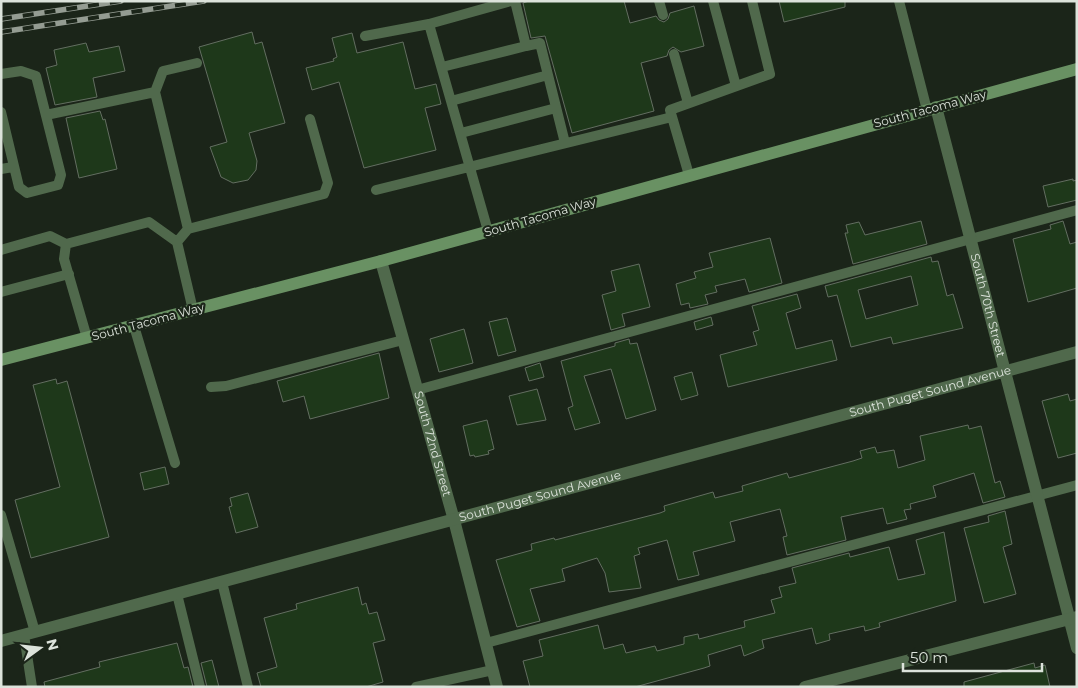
<svg xmlns="http://www.w3.org/2000/svg" width="1078" height="688" viewBox="0 0 1078 688" font-family="Montserrat,sans-serif">
<rect width="100%" height="100%" fill="#1b2519"/>
<path fill="#1e381a" stroke="#636e61" fill-rule="evenodd" d="M529,1H624L630,23L656,16L659,20L664,22L668,19L670,13L694,6L704,46L681,52L673,47L669,50L667,56L641,63L654,111L572,133L545,36L531,38L523,3Z
M779,1H845V7L784,22Z
M252,32L255,44L262,42L285,123L249,133L257,161L256,170L248,180L233,183L221,177L210,147L227,142L199,47Z
M352,33L357,53L403,42L415,89L436,84L441,104L425,108L436,150L364,168L339,82L312,90L306,68L334,61L333,59L337,57L332,38Z
M86,43L89,52L119,46L125,71L93,78L97,97L55,105L46,68L57,65L54,50Z
M100,111L103,120L105,119L117,169L79,178L66,118Z
M1073,179V181L1077,180V200L1048,207L1043,186Z
M921,221L927,244L853,264L845,233H848L846,225L859,222L865,235Z
M1063,221L1070,244L1077,242V288L1028,302L1013,239L1051,229L1050,225Z
M770,238L782,283L749,292L745,279L715,286L717,292L705,295L708,304L690,308L689,303L681,305L676,284L696,278L694,272L713,267L709,253Z
M931,257L932,262L938,261L947,296L953,294L963,328L893,344L891,337L851,347L837,295L828,297L825,286ZM911,276L918,305L866,319L858,290Z
M639,264L650,307L622,314L625,326L611,330L602,295L616,291L611,271Z
M797,294L801,308L786,313L796,349L832,340L837,360L728,387L720,355L757,345L753,332L759,330L752,306Z
M711,317L713,325L696,330L694,322Z
M507,318L516,351L498,356L489,322Z
M464,329L473,363L439,372L430,339Z
M629,339L630,344L637,343L656,410L626,419L611,369L584,376L600,423L575,430L568,408L573,406L561,361L615,346V343Z
M379,353L389,398L310,419L304,396L283,402L277,381Z
M540,363L544,377L529,381L525,368Z
M692,372L698,395L681,400L674,377Z
M56,379L57,384L67,381L109,537L31,558L15,500L60,487L33,385Z
M537,389L546,420L517,425L509,396Z
M1068,394L1070,401L1077,399V453L1058,458L1042,401Z
M487,420L494,449L488,451L489,454L475,457L474,455L470,456L463,426Z
M968,425L969,429L981,426L995,483L1000,481L1005,497L983,503L974,473L933,486L936,497L910,504L911,509L904,510L907,519L887,524L883,508L841,517L846,540L787,555L783,537L787,536L780,509L730,522L735,541L693,552L699,575L678,580L667,540L638,548L640,554L634,556L641,588L609,592L605,573L597,558L562,569L565,581L530,589L540,621L517,627L496,560L532,550L531,544L554,538L555,540L660,513L665,511L664,506L713,492L715,498L743,491L742,486L773,477L787,473L789,478L853,461L862,458L860,451L875,447L877,453L894,450L898,468L925,460L920,436Z
M165,467L169,484L144,490L140,473Z
M248,493L258,527L236,533L229,507L232,506L230,498Z
M1005,511L1012,544L1003,547L1016,594L984,603L964,528L989,522L988,516Z
M944,532L956,601L879,623L880,627L865,631L864,626L829,634L830,640L816,644L812,628L762,640L764,648L744,656L741,645L708,655L710,666L704,668L635,687H530L523,661L543,656L539,640L598,625L604,649L623,644L626,653L655,646L657,651L684,644V637L698,634L699,639L745,627L744,621L775,613L771,600L782,597L779,587L796,583L792,568L849,553L850,557L889,547L898,580L925,574L916,540Z
M358,587L362,605L366,603L369,614L377,612L385,640L373,643L383,682L366,687H261L257,673L277,667L264,618L297,609L296,604Z
M177,643L184,668L188,667L193,687H45L44,682L100,667L99,662Z
M212,660L219,687H207L201,663Z
M1034,663L1035,668L1045,665L1050,687H964V682Z"/>
<g fill="none" stroke-linecap="round" stroke-linejoin="round">
<path stroke="#50694c" stroke-width="10" d="M659,1L663,15
M713,1L736,86
M899,1L927,110
M429,24L488,231
M365,36L429,24L511,1
M526,46L540,43L565,143
M674,54L688,103
M442,67L526,46L515,1
M1,74L21,71L36,76L61,175L58,185L27,193L19,187L1,112
M451,101L548,75
M46,115L155,92
M461,133L556,108
M1,169L13,167
M689,175L670,110L770,74L752,1
M376,190L672,117
M188,229L324,194L328,183L310,119
M177,242L188,229L155,92L163,71L197,63
M66,244L64,259L87,338
M1,250L50,236L66,244L149,222L177,242L193,310
M1,292L69,274
M134,326L175,463
M211,387L226,386L403,340
M417,390L1077,210
M1,515L35,632
M222,582L248,687
M177,594L200,687
M24,635L32,687
M486,643L1077,485
M416,687L493,670"/>
<g stroke="#50694c" stroke-width="12">
<path id="s1" d="M936,107L1077,648"/>
<path id="s2" d="M381,261L454,520L497,687"/>
<path d="M805,687L1077,617"/>
</g>
<path stroke="#50694c" stroke-width="12" id="s3" d="M1,641L1077,352"/>
<path stroke="#699163" stroke-width="12" d="M1,360L381,261L1077,69"/>
<g stroke="#949c92" stroke-width="5.5">
<path id="rail" d="M1,19L121,1
M1,32L204,1"/>
</g>
<use href="#rail" stroke="#1b2519" stroke-width="4" stroke-dasharray="11" stroke-linecap="butt"/>
</g>
<g text-anchor="middle" stroke-width="4.5" stroke-linejoin="round" paint-order="stroke">
<g font-size="12" fill="#dce3db" stroke="#1b2519">
<text transform="translate(930 109) rotate(-15)" y="4">South Tacoma Way</text>
<text transform="translate(540 217) rotate(-16)" y="4">South Tacoma Way</text>
<text dy="4" stroke="none"><textPath href="#s1" startOffset="205">South 70th Street</textPath></text>
<text transform="translate(148 322) rotate(-15)" y="4">South Tacoma Way</text>
<text dy="4" stroke="none"><textPath href="#s3" startOffset="962">South Puget Sound Avenue</textPath></text>
<text dy="4" stroke="none"><textPath href="#s2" startOffset="190">South 72nd Street</textPath></text>
<text dy="4" stroke="none"><textPath href="#s3" startOffset="558">South Puget Sound Avenue</textPath></text>
</g>
</g>
<rect width="1078" height="688" fill="none" stroke="#dce3db" stroke-width="5"/>
<g transform="translate(40 648) rotate(75)" stroke="#1b2519" stroke-width="4" paint-order="stroke">
<path d="M0-4L9 19L0 12L-9 19Z" fill="#dce3db"/>
<text y="-8" font-size="14" font-weight="bold" text-anchor="middle" fill="#dce3db">N</text>
</g>
<path d="M903 663v8h139v-8" fill="none" stroke="#dce3db" stroke-width="2.5"/>
<text x="910" y="663" font-size="15" fill="#dce3db" stroke="#1b2519" stroke-width="4" paint-order="stroke">50 m</text>
</svg>
